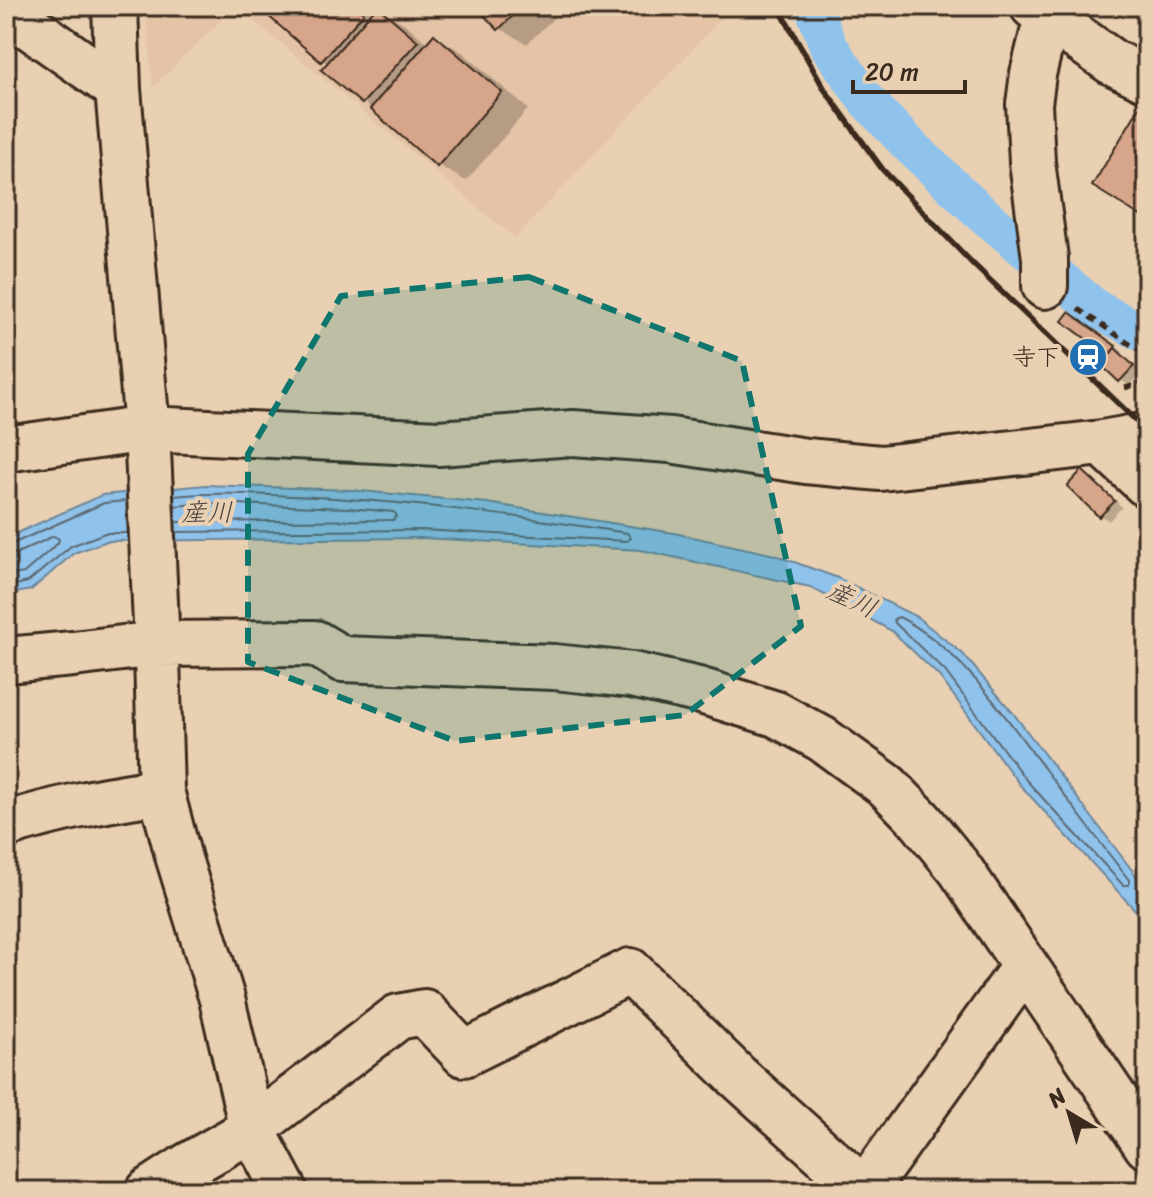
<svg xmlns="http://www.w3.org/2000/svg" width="1153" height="1197" viewBox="0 0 1153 1197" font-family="Sriracha,'Klee One',sans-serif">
<rect width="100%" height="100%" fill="#ead0b2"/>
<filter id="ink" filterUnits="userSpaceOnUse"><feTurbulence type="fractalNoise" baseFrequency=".0125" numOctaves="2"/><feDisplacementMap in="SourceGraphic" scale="16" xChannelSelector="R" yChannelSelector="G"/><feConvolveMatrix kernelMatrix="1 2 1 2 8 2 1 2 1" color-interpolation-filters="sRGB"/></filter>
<g filter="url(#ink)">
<path fill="#e4c3a6" d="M145,6H733L515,238L236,6L153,87Z"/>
<path fill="#8fc3ec" stroke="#6d869a" stroke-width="2" d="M205,485L351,490L487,503L674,533L775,555L838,578L917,617L963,654L1013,713L1147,890V923L1020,785L939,676L892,631L810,587L641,550L421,538L107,541L74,553L31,590L6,595V538L102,495Z"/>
<path fill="#0003" d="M197,6H215L209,13Z
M276,6H363L372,14L377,8L405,24L428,44L435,36L462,52L528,109L466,181L438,165L324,69L329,64L322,60Z
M477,6H566L527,44L499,28Z
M1079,319L1123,352L1122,354L1142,372L1129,385L1120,380L1112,355Z
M1083,472L1091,477L1122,507L1109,521L1101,516L1069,486Z"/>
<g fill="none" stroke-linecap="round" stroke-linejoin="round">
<path stroke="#5d6770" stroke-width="2" d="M174,496C213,492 252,494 291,496C404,500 516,516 627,533L631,538L627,541L421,530L176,532
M175,506L205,503L349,508L394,512L397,516L393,520L175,522
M6,545L12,544L104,503L126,501
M6,555L15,554L54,536L59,539L58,543L24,573L6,576
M6,587L28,582L71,546L105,533H128
M899,617C961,648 1006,718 1047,772C1074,808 1101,844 1129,880V885H1123L1026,780L945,671L895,623L894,619Z"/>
<path stroke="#8fc3ec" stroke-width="38" d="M813,6L828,45L866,100L913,149L979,211L1098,310L1147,335"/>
</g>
<path fill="#d7a58a" stroke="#3b2a1e" stroke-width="2" d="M273,6H356L364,13L321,62L266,14Z
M377,6L418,41L362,104L321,70Z
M475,6H523L498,30Z
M434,34L502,92L437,167L370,109Z
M1141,105L1147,109V220L1092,186Z
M1069,312L1116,346L1109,356L1062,321Z
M1115,348L1134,366L1119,382L1100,364Z
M1082,470L1115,501L1099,517L1067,486Z"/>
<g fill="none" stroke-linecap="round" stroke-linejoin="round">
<g stroke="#3b2a1e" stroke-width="50">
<path id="minor" d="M115,6L118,89L147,429L156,624L161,791L179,859L222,999L252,1129L285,1191
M1033,6L1112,62L1147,79
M6,10L118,89
M1045,286V258L1032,162L1029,104L1033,74L1047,17
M1102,443L1147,485
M6,449L147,429L439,443L573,433L670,440L806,461L881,468L1102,443L1147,435
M6,660L73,654L156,644L315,643L342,659L554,667L632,675L698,690L776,714L822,739L887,786L920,820L960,869L1147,1146
M6,825C57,808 109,799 161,791
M149,1191L189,1165L252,1129L398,1017L424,1012L464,1054L630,971L737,1076L864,1190
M864,1191L1025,966"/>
</g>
<path stroke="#3b2a1e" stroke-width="5" stroke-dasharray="8 6" stroke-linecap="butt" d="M1078,309L1143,353L1141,383L1147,390
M1125,388L1141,383"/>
<use href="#minor" stroke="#ead0b2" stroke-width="44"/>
<path stroke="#3b2a1e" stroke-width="6" d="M778,6L825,90L883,170L972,263L1147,431"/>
</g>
</g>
<path fill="#0f766e" fill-opacity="0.2" stroke="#0f766e" stroke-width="6" stroke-dasharray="16 10" stroke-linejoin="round" d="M529,277L742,361L801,626L685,715L455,741L248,662V454L341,296Z"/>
<defs>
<g id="station-disc" transform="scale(2)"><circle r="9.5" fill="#1f6fb2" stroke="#ead0b2"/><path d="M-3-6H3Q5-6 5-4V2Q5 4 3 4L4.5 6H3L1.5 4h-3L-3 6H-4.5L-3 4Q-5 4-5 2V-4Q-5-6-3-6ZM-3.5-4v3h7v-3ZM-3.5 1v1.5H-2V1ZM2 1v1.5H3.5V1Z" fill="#fff"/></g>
</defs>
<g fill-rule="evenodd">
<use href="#station-disc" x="1088" y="357"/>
</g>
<g text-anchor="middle" stroke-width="8" stroke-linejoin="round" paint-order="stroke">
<g font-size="24" fill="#3b2a1e" stroke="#ead0b2" text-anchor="end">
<text x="1060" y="365">寺下</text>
</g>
<g font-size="26" font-style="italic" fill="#48413d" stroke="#ead0b2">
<text x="207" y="521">産川</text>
<text transform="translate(852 599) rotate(25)" y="9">産川</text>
</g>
</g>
<rect width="1153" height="1197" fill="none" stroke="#ead0b2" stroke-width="32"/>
<rect x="16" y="16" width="1121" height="1165" fill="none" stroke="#3b2a1e" stroke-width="3" filter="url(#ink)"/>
<g transform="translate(1069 1113) rotate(322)" stroke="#ead0b2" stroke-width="6" paint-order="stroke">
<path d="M0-6L14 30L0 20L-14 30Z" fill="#3b2a1e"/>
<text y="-12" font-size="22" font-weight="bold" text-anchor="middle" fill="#3b2a1e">N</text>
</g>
<path d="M853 80v12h112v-12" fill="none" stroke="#3b2a1e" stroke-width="4"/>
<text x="865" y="80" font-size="24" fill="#3b2a1e" stroke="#ead0b2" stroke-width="6" paint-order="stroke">20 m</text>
</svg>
